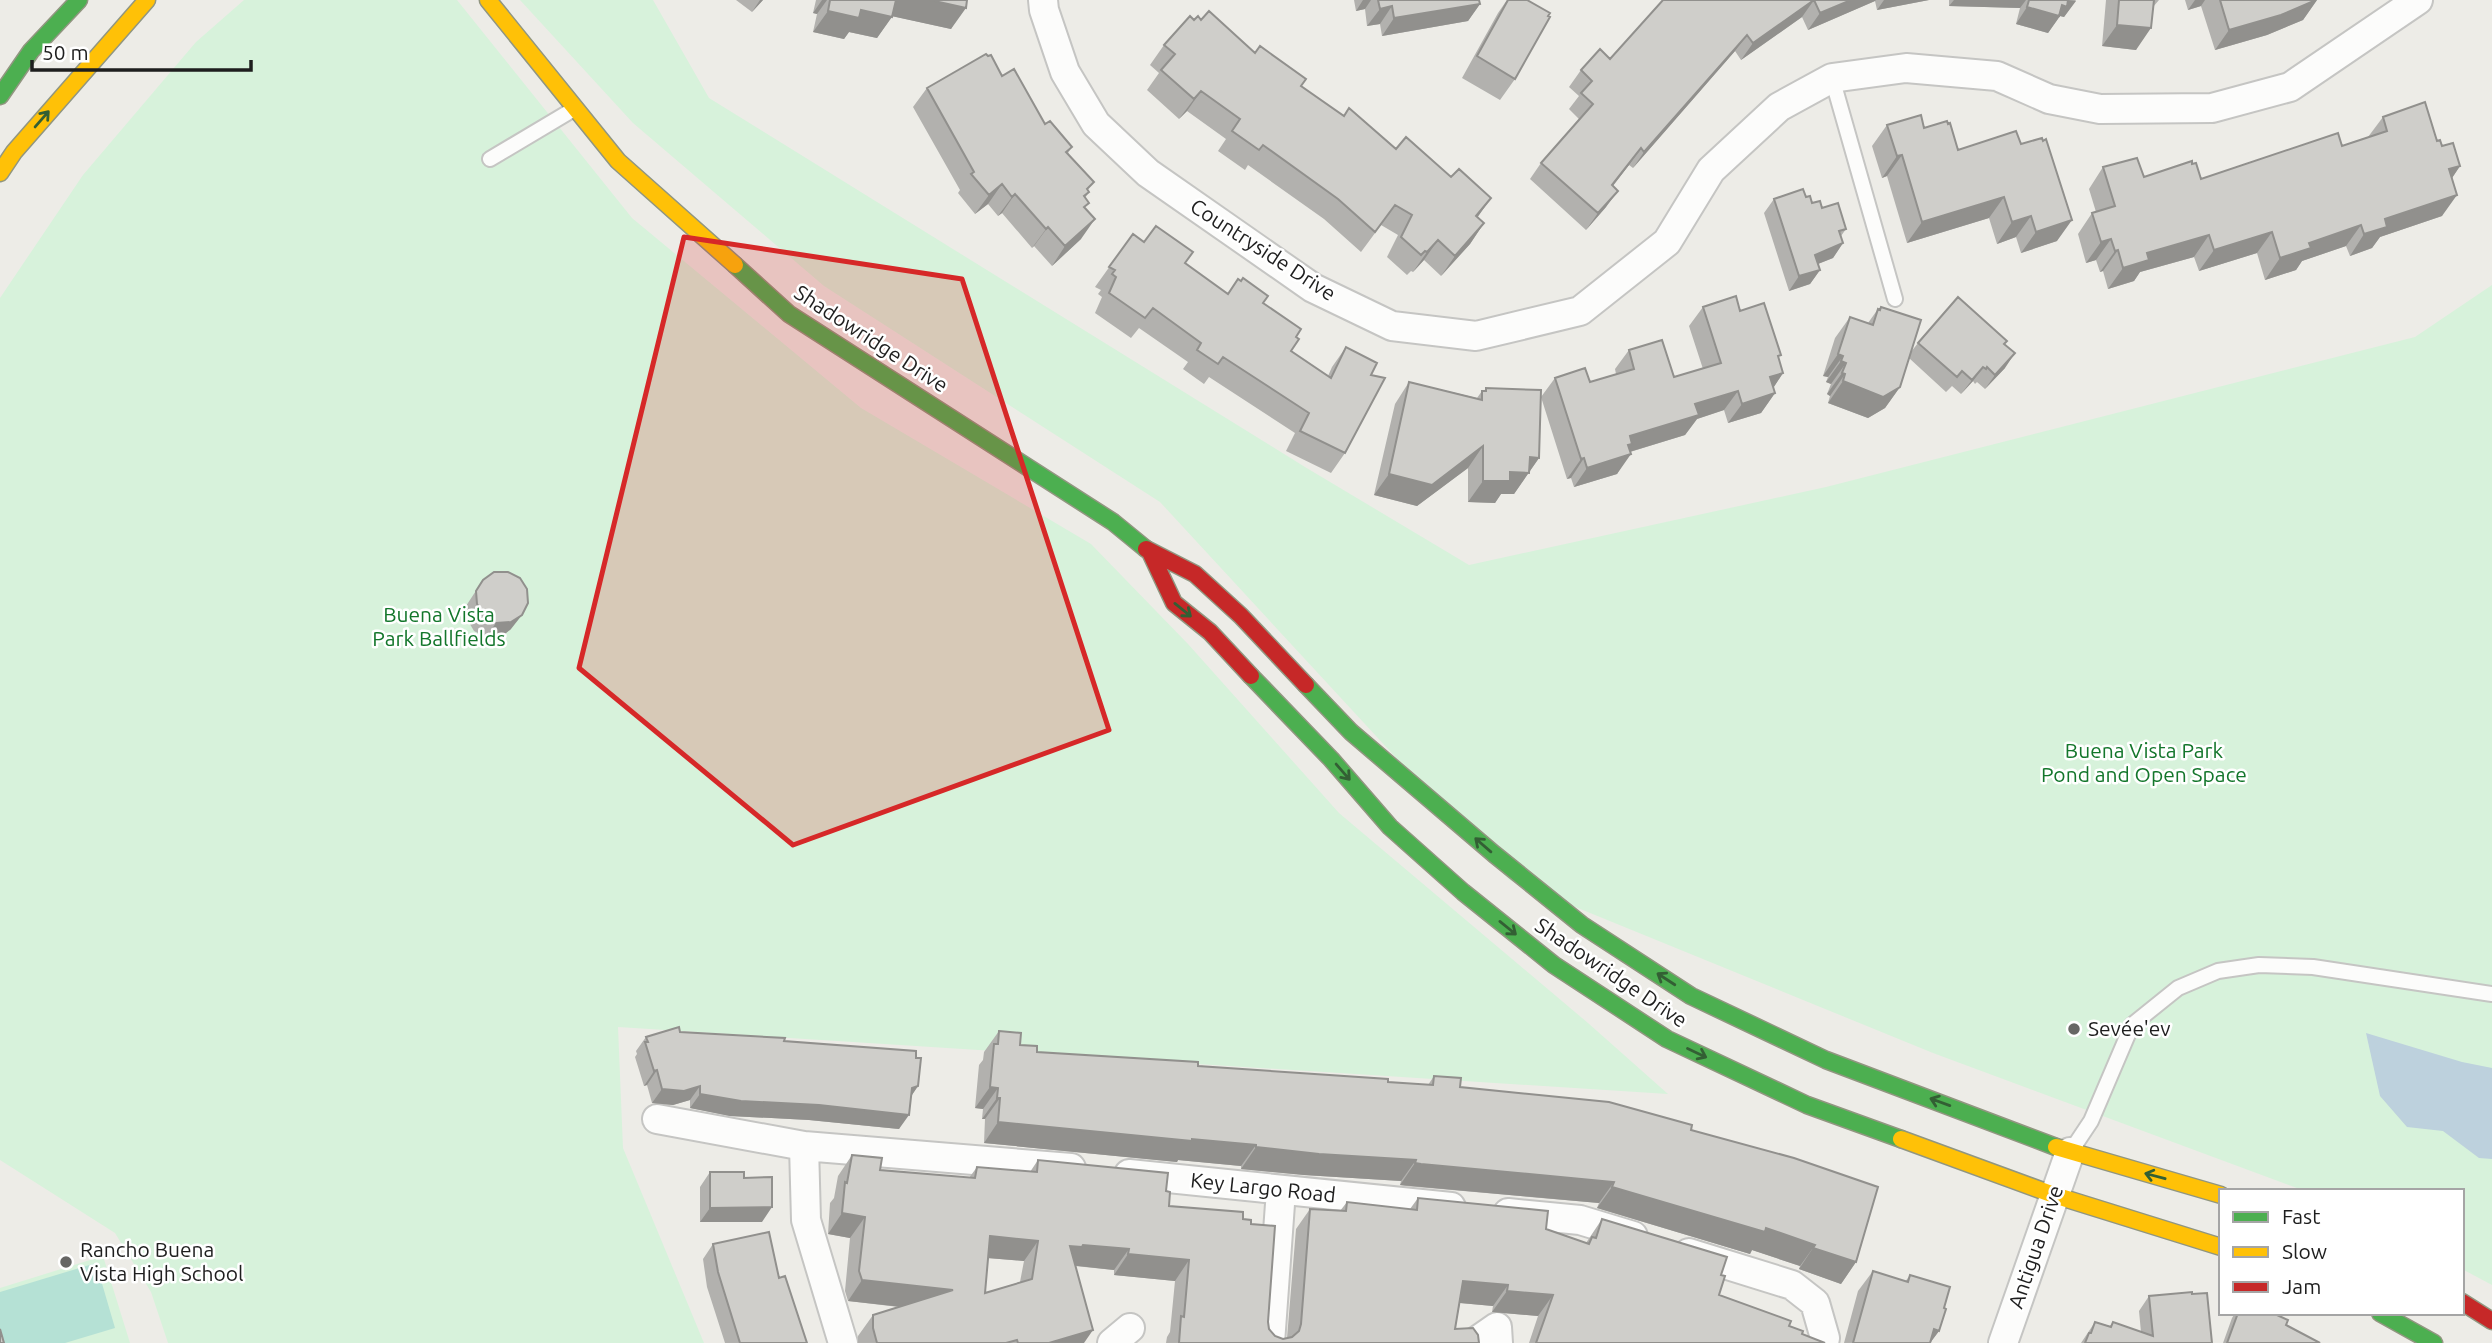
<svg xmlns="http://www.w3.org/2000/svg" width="2492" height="1343" viewBox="0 0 2492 1343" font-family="Ubuntu,sans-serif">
<rect width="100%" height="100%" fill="#edece7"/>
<path fill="#d7f2db" d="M244,0H457L632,218L861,408L1091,544L1188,644L1339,813L1588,1023L1668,1094L618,1027L623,1148L704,1343H168L151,1292L115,1233L0,1160V298L83,175L196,42Z
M520,0H653L709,98L1305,467L1469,565L1826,487L2415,337L2492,285V1285L2462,1269V1191H2305L1933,1053L1509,880L1160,502L824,286L633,123Z
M103,1256L130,1343H0V1288Z"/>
<path fill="#b5e1d5" d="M96,1263L115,1328L65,1343H2L0,1335V1292Z"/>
<path fill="#bdd1dd" d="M2366,1033L2462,1062L2492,1068V1159L2479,1158L2443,1131L2407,1127L2380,1096Z"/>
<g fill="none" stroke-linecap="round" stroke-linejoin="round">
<g stroke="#c5c5c3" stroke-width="18">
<path id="lane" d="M1832,78L1895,299
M490,159L574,109
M2071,1151L2091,1121L2132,1025L2178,988L2218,971L2259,965L2313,967L2492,994"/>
</g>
<g stroke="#c5c5c3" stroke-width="32">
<path id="street" d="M1043,0L1044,10L1065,72L1096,124L1148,173L1313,288L1392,326L1476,336L1580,311L1667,242L1711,170L1779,107L1832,78L1906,68L1997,76L2049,99L2100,109L2212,108L2290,87L2418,0
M657,1119L804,1146L1071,1168
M804,1146L806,1220L843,1343
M1129,1174L1451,1207
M1508,1213L1580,1220L1633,1236
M1689,1253L1792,1285L1815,1303L1825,1338L1824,1343
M1112,1343L1130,1328
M1270,1343L1281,1190
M1474,1343L1497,1327L1498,1343
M2003,1343L2070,1152"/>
</g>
<g stroke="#919680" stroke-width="19">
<path id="fast" d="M0,96L31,51L79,0
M735,265L789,314L1113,522L1146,549
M1251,676L1331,759L1390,827L1463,892L1554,965L1667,1039L1807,1105L1901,1139
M1306,685L1351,732L1494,854L1582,925L1691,996L1826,1060L2056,1147
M2380,1313L2434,1343"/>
</g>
<g stroke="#919680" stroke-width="19">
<path id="slow" d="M488,0L618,161L735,265
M0,173L14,152L147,0
M1901,1139L2054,1195L2221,1247
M2056,1147L2221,1195"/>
</g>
<g stroke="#919680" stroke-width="19">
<path id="jam" d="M1146,549L1195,574L1241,616L1306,685
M1150,552L1174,603L1210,632L1251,676
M2462,1302L2492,1321"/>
</g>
<use href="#lane" stroke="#fcfcfb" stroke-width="14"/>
<use href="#street" stroke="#fcfcfb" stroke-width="28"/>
<use href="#fast" stroke="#4caf50" stroke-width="16"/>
<use href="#slow" stroke="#ffc107" stroke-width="16"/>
<use href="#jam" stroke="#c62828" stroke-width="16"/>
</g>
<path fill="#b2b1ae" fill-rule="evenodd" d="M736,0H763L752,12Z
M816,0H967L951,29L892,16L877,38L849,32L844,39L813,32L817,14L813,13Z
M1354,0H1479L1480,4L1468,21L1382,36L1380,24L1367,26L1365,9L1356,11Z
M1507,0H1527L1515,79L1500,100L1462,78L1498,13Z
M1663,0H1929L1877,10L1875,1L1808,30L1802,17L1741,60L1735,51L1633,168L1629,165L1613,186L1606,207L1586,230L1530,179L1541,163L1579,119L1569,109L1579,96L1569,87L1581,70L1610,59Z
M1949,0H2076L2064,17L2060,16L2048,33L2016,24L2020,8L1949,6Z
M2106,0H2159L2153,7L2136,50L2102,46Z
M2185,0H2317L2303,20L2267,35L2215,50L2201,6L2188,10Z
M1194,20H1201L1255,53L1484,223L1470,244L1441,276L1424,260L1413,272L1411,271L1407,275L1387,257L1398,235L1381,225L1361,252L1324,219L1248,165L1245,170L1218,151L1226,139L1187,111L1179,119L1147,90L1159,73L1150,65L1164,45Z
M1002,76L1045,124L1072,147L1068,153L1089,192L1085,198V208L1081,239L1052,266L1034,246L1032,248L1002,213L998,216L988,204L975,214L958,193L960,190L913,107L927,88Z
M2383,117L2437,141L2460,166L2452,178L2442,216L2380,237L2372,248L2350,256L2346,246L2302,261L2296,270L2265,280L2257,253L2199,271L2194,257L2140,272L2134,281L2108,289L2103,271L2100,272L2096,260L2086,263L2078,234L2092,213L2096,212L2089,189L2103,167L2144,177L2201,179L2342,146L2368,137Z
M1887,125L1924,128L1958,150L2021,144L2057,241L2021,253L2016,237L1997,244L1989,218L1907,243L1887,176L1882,178L1872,146Z
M1806,197L1812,203L1822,208L1846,229L1841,236L1843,243L1833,258L1818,264L1820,270L1810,284L1789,291L1764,213L1774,199Z
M1133,234L1144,242L1185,263L1228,294L1263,303L1296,337L1291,351L1328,376L1332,367L1346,347L1371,375L1345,453L1331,473L1286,451L1295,433L1209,377L1204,384L1183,369L1188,362L1139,328L1131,338L1095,313L1102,297L1098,294L1101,290L1095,287Z
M1703,307L1740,311L1778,359L1783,373L1773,388L1775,393L1761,413L1728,423L1724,410L1697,419L1685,435L1630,452L1617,474L1574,487L1571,478L1567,479L1541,397L1555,378L1590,382L1616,374L1615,369L1629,350L1674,377L1703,369L1689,326Z
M1881,307L1911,352L1918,343L2004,344L2005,368L1985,389L1977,382L1975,384L1973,381L1961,394L1952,386L1946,392L1909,358L1900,387L1885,408L1868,418L1828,403L1830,396L1827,394L1831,384L1826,382L1828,377L1823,376L1835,338L1850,317L1868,323L1878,309L1879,310Z
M1409,382L1477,398L1482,391H1484L1486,388L1539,458L1514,494H1501L1495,503L1468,502V468L1417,506L1374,495L1395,404Z
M483,580L511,629L501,637H486L474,631L467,619L466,606Z
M999,1031L1020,1045L1037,1052L1428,1085L1434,1076L1460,1087L1691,1130L1856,1262L1841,1284L1799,1269L1800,1266L1752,1250L1750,1254L1597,1208L1599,1203L1406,1186L1400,1185L1401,1181L1304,1175L1241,1169V1166L1178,1160L1177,1162L984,1143L985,1119H982L983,1109L975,1108L979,1065L983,1060L984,1052Z
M680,1032L784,1041L916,1058L918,1086L911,1096L899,1129L809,1120L730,1116L690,1108V1100L673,1105L652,1103L647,1085L644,1086L635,1057L637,1054L636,1051L646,1037Z
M852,1155L880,1170L969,1178L977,1167L1030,1172L1038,1160L1166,1191L1169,1206L1243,1219L1269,1329L1275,1336L1283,1339L1287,1338L1296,1229L1310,1209L1340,1211L1347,1202L1410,1209L1418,1198L1546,1229L1586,1243L1602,1219L1721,1275L1719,1295L1789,1326L1802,1334L1825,1343H1529L1538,1316L1492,1312L1493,1306L1460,1303L1455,1329L1479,1343H1166L1167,1337L1170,1332L1175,1281L1114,1275V1270L1075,1266L1084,1343H858V1336L873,1315L899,1307L848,1301L845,1291L850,1238L828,1234L830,1203L834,1198L838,1176ZM988,1258L1024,1261L1020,1282L985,1293Z
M710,1172L744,1178L762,1222H700V1187Z
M713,1244L779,1278L807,1343H725L707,1287L703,1259Z
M1873,1271L1905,1282L1910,1275L1944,1308L1939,1331L1930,1343H1844L1858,1291Z
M2192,1294L2212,1343H2081L2095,1322L2110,1326L2113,1322L2141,1332L2139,1311L2149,1296Z
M2235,1313H2277V1315L2286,1325L2320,1343H2223L2232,1318Z"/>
<path fill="#91908d" d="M760,0H763L752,12Z
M822,0H827L817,14L813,13Z
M892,0H930L966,8L951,29L882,14Z
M1363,0H1371L1365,9L1356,11Z
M1814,0L1802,17L1741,60L1753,43Z
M1851,0H1876L1875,1L1808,30L1820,13Z
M1884,0H1929L1877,10Z
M1954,0H2026L2020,8L1949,6Z
M2068,0L2076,1L2064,17L2060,16L2048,33L2016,24L2027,7L2062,5Z
M2195,0H2205L2201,6L2188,10Z
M2317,0L2303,20L2267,35L2215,50L2229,30Z
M1480,4L1468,21L1382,36L1394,18Z
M1392,6L1380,24L1367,26L1380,9Z
M861,10L892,17L877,38L849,32L844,39L813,32L828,11Z
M2117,25L2151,28L2136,50L2102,46Z
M1747,35L1735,51L1633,168L1644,152Z
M1201,91L1187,111L1179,119L1194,99Z
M1641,148L1629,165L1600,202L1612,185Z
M1902,155L1887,176L1882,178L1897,156Z
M2460,166L2446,187L2449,169Z
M1002,184L988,204L975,214L989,195Z
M1618,191L1606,207L1586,230L1598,213Z
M1015,194L1002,213L998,216L1012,197Z
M2457,195L2442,216L2380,237L2372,248L2350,256L2364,234L2385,219Z
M2004,197L1989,218L1907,243L1922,222Z
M1491,198L1477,218L1476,216Z
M2031,216L2016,237L1997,244L2012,222Z
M1095,219L1081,239L1052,266L1065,246Z
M2072,220L2057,241L2021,253L2036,232Z
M1484,223L1470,244L1441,276L1455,256Z
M2361,225L2346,246L2302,261L2296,270L2265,280L2280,258L2309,243Z
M1048,227L1034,246L1032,248L1046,229Z
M2272,232L2257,253L2199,271L2214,250Z
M2209,235L2194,257L2140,272L2134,281L2108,289L2123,268L2147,253Z
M2111,239L2096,260L2086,263L2101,242Z
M1438,240L1424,260L1413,272L1427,252Z
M1843,243L1833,258L1805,269L1815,255Z
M2118,250L2103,271L2100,272L2115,251Z
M1820,270L1810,284L1789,291L1799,276Z
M2015,353L2005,368L1985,389L1995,375Z
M1838,354L1843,356L1828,377L1823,376Z
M1841,361L1846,363L1831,384L1826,382Z
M1983,367L1973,381L1961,394L1972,380Z
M1783,373L1770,393V377Z
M1842,373L1845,374L1830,396L1827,394Z
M1843,381L1900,387L1885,408L1868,418L1828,403Z
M1738,391L1724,410L1697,419L1685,435L1626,453L1631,454L1617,474L1574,487L1587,468L1630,436L1695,404Z
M1775,393L1761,413L1728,423L1742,404Z
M1483,446L1468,468L1417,506L1374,495L1389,474Z
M1530,457L1539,458L1514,494H1501L1495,503L1468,502L1483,481L1510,472Z
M1584,458L1571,478L1567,479L1581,459Z
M522,615L511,629L501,637H486L496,623Z
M657,1070L647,1085L644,1086L654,1071Z
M700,1086L690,1100L673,1105L652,1103L662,1089Z
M918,1086L908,1101L912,1088Z
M990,1087L998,1088L983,1109L975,1108Z
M700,1094L819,1105L909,1115L899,1129L809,1120L730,1116L690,1108Z
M997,1098H1000L985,1119H982Z
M998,1122L1256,1145L1241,1166L1178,1160L1177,1162L984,1143Z
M1256,1147L1416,1160L1401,1181L1304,1175L1241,1169Z
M1415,1163L1614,1182L1599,1203L1400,1185Z
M1612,1187L1766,1228L1815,1245L1800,1266L1752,1250L1750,1254L1597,1208Z
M772,1207L762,1222H700L710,1208Z
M842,1213L865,1217L850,1238L828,1234Z
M990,1236L1038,1241L1024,1261L975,1257Z
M1083,1245L1129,1249L1114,1270L1069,1265L1070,1246Z
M1813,1248L1856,1262L1841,1284L1799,1269Z
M1128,1254L1189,1260L1175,1281L1114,1275Z
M862,1280L953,1290L938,1311L848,1301Z
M1463,1281L1508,1285L1493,1306L1449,1302Z
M1507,1291L1553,1295L1538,1316L1492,1312Z
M1934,1329L1939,1331L1930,1343H1924Z
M1093,1330L1084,1343H1049Z"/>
<path fill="#cfceca" stroke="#91908d" stroke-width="2" fill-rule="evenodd" d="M830,0H896L892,17L861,10L859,18L828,11Z
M930,0H967L966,8Z
M1378,0H1479L1480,4L1394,18L1392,6L1380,9Z
M1508,0H1527L1550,13L1548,16L1550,17L1515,79L1477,56Z
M1663,0H1814L1753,43L1747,35L1644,152L1641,148L1612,185L1618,191L1598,213L1541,163L1593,104L1581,93L1592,81L1581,70L1600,49L1610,59Z
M1814,0H1851L1820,13Z
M2029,0H2068L2067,7L2062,5L2059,16L2027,7Z
M2119,0H2154L2151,28L2117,25Z
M2220,0H2316L2281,15L2229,30Z
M1209,11L1255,53L1260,46L1306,79L1301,86L1344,116L1349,108L1396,149L1406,137L1451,177L1459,169L1491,198L1476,216L1484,223L1455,256L1438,240L1427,252L1425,251L1421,255L1401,237L1412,215L1395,205L1375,232L1338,199L1263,145L1259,150L1232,131L1240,119L1201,91L1194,99L1161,70L1175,54L1164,45L1190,16L1194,20L1198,16L1201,20Z
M986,54L988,56L991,55L1002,76L1014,69L1045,124L1050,121L1072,147L1066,152L1094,182L1087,189L1089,192L1084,196L1089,203L1084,207L1095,219L1065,246L1048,227L1046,229L1015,194L1012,197L1002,184L989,195L971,174L974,172L927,88Z
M2425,102L2437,141L2440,140L2442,146L2453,143L2460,166L2449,169L2457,195L2385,219L2387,227L2364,234L2361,225L2309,243L2311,248L2280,258L2272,232L2214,250L2209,235L2147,253L2149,260L2123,268L2118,250L2115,251L2111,239L2101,242L2092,213L2115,206L2103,167L2137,158L2144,177L2192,161V164L2196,163L2201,179L2338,133L2342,146L2387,131L2383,117Z
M1921,115L1924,128L1947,121L1948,124L1950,123L1958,150L2016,131L2021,144L2042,138L2043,141L2046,139L2072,220L2036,232L2031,216L2012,222L2004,197L1922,222L1902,155L1897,156L1887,125Z
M1803,189L1806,197L1810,196L1812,203L1820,201L1822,208L1838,203L1846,229L1839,231L1843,243L1815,255L1820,270L1799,276L1774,199Z
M1156,226L1193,252L1185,263L1228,294L1238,279L1241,281L1243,278L1268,296L1263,303L1301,329L1296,337L1299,339L1291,351L1331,378L1346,347L1377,363L1371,375L1385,378L1345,453L1300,431L1309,413L1223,357L1218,364L1197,350L1201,343L1153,308L1145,318L1109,293L1116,277L1112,274L1115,270L1109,267L1133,234L1144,242Z
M1736,296L1740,311L1764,303L1781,355L1778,356L1783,373L1770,377L1775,393L1742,404L1738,391L1695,404L1699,415L1630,436L1632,444L1628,445L1631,454L1587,468L1584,458L1581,459L1555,378L1585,368L1590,382L1634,369L1629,350L1662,340L1674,377L1721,363L1703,307Z
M1958,297L2007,341L2004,344L2015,353L1995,375L1987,367L1986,369L1983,367L1972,380L1962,371L1957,377L1918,343Z
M1881,307L1921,320L1900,387L1883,397L1843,381L1845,374L1842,373L1846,363L1841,361L1843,356L1838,354L1850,317L1873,325L1878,309L1880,310Z
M1409,382L1482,400V391H1486V388L1541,390L1539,458L1530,457L1529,473L1510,472V481H1483V446L1432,485L1389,474Z
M494,572H508L520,578L527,589L528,603L522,615L511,622L496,623L485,616L477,604L476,591L483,580Z
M679,1027L680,1032L785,1038L784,1041L916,1051V1058H921L918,1086L912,1088L909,1115L819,1105L741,1101L700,1094V1086L684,1091L662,1089L657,1070L654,1071L645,1042H648L646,1037Z
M999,1031L1021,1033L1020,1045L1037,1046V1052L1198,1062V1066L1388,1079V1082L1433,1085L1434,1076L1461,1078L1460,1087L1609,1102L1692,1125L1691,1130L1794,1158L1878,1187L1856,1262L1813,1248L1815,1245L1766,1228L1765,1232L1612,1187L1614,1182L1421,1164L1415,1163L1416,1160L1319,1154L1256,1147V1145L1192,1139V1141L998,1122L1000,1098H997L998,1088L990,1087L994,1044H998Z
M852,1155L882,1158L880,1170L975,1178L977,1167L1037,1172L1038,1160L1168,1173L1166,1191L1170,1192L1169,1206L1243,1212V1219L1251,1220V1224L1275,1226L1268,1322L1269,1329L1275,1336L1283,1339L1292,1337L1299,1331L1301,1324L1310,1209L1346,1211L1347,1202L1417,1210L1418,1198L1548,1211L1546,1229L1589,1244L1592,1237L1596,1238L1602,1219L1727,1257L1721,1275L1725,1276L1719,1295L1791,1321L1789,1326L1803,1331L1802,1334L1825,1343H1536L1553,1295L1507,1291L1508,1285L1463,1281L1455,1329L1473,1328L1478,1335L1479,1343H1179L1181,1316L1184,1317L1189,1260L1128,1254L1129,1249L1083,1245L1082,1247L1070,1246L1093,1330L1049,1343H1018L1017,1340L1006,1343H877L873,1328V1315L953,1290L862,1280L859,1271L865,1217L842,1213L845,1182L847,1183ZM990,1236L1038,1241L1032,1279L985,1293Z
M710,1172H744V1178L772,1177V1207L710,1208Z
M769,1232L779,1278L785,1276L807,1343H740L718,1272L713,1244Z
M1873,1271L1908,1282L1910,1275L1950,1287L1944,1308L1946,1309L1939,1331L1934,1329L1930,1343H1853Z
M2192,1292V1294L2207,1293L2212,1343H2085L2089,1333H2091L2095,1322L2111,1327L2113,1322L2153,1336L2149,1296Z
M2238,1313H2277V1315L2288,1320L2286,1325L2320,1343H2227Z
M0,1329L4,1343H0Z"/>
<defs><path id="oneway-shaft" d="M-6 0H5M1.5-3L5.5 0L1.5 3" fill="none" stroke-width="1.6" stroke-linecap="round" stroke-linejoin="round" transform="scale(1.75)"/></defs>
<g stroke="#335f34">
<use href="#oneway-shaft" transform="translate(42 119) rotate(-49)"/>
<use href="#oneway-shaft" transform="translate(1183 610) rotate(39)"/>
<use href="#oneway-shaft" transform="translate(1343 772) rotate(49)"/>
<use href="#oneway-shaft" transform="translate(1483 845) rotate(-139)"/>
<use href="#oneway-shaft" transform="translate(1508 928) rotate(39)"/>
<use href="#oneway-shaft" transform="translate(1666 979) rotate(-147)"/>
<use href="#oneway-shaft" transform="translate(1697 1053) rotate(25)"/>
<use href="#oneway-shaft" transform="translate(1940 1102) rotate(-160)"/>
<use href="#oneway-shaft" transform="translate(2155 1176) rotate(-165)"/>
</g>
<path fill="#d62828" fill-opacity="0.2" stroke="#d62828" stroke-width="5" stroke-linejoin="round" d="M684,237L962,279L1109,730L793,845L579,668Z"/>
<g fill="#666664" stroke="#fff" stroke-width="2.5">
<circle cx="2074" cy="1029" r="7"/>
<circle cx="66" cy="1262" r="7"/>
</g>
<g text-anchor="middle" stroke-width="5" stroke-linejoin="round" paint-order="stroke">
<g font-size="21" fill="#1e1e1e" stroke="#fff">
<text transform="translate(1263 250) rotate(33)" y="7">Countryside Drive</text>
<text transform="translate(871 339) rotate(33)" y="7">Shadowridge Drive</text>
<text transform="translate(1611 973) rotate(34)" y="7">Shadowridge Drive</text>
<text transform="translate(1263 1188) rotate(6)" y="7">Key Largo Road</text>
<text transform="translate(2036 1247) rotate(-71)" y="7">Antigua Drive</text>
</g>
<g font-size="21" fill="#13762b" stroke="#fff">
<text x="439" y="622">Buena Vista<tspan x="439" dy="24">Park Ballfields</tspan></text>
<text x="2144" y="758">Buena Vista Park<tspan x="2144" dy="24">Pond and Open Space</tspan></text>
</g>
<g font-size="21" fill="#1e1e1e" stroke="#fff" text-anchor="start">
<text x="2088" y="1036">Sevée'ev</text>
<text x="80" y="1257">Rancho Buena<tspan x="80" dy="24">Vista High School</tspan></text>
</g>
</g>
<rect x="2219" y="1189" width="245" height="126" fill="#ffffff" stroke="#a5a5a5" stroke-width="2"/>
<rect x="2233" y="1212" width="35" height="10" fill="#4caf50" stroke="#a5a5a5" stroke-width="2"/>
<text x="2282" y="1224" font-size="21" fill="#1e1e1e">Fast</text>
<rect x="2233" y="1247" width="35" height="10" fill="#ffc107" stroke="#a5a5a5" stroke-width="2"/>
<text x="2282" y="1259" font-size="21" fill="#1e1e1e">Slow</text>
<rect x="2233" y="1282" width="35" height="10" fill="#c62828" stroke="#a5a5a5" stroke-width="2"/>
<text x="2282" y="1294" font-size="21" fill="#1e1e1e">Jam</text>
<path d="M32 60v10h219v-10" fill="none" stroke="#1e1e1e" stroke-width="3.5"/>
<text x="42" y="60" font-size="21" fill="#1e1e1e" stroke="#ffffff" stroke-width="5" paint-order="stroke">50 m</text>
</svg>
